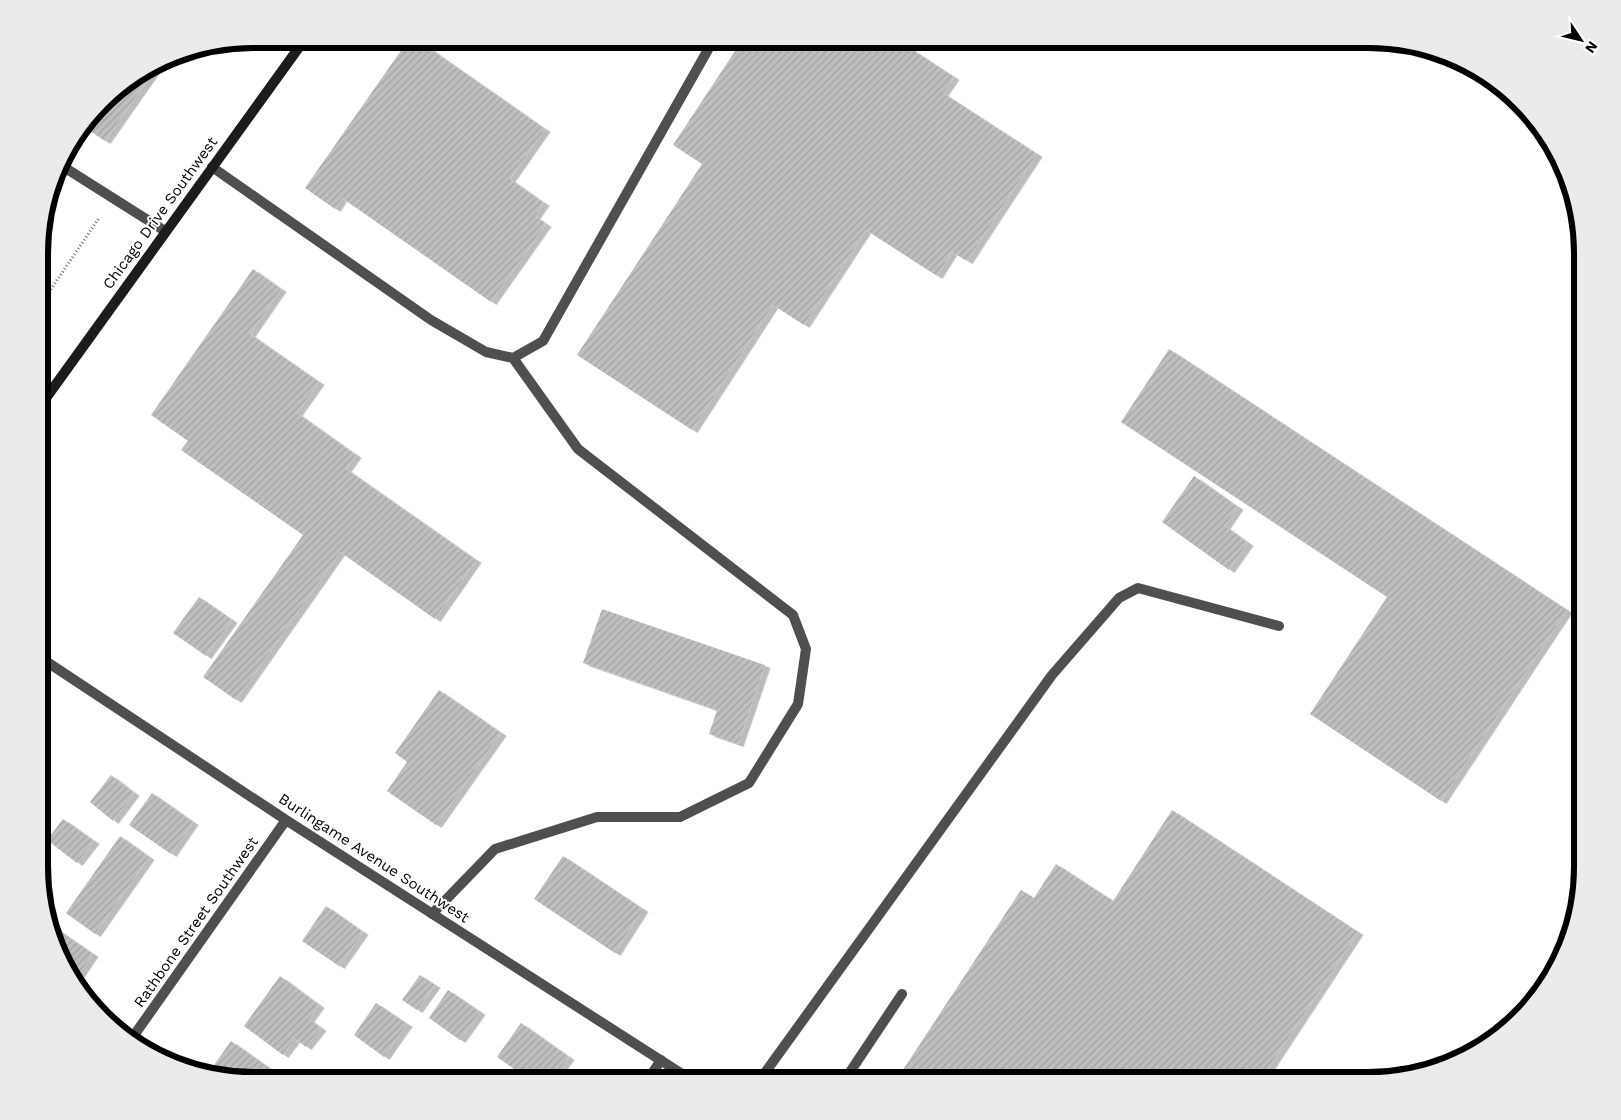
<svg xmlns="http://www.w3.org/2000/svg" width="1621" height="1120" viewBox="0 0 1621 1120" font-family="'Work Sans',sans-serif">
<defs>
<pattern id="building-hatch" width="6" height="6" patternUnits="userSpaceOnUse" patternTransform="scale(1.25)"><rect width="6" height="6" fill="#bfbfbf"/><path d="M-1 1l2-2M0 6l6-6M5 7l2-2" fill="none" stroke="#a2a2a2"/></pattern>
<filter id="shadow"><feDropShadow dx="5.5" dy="3" stdDeviation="0" flood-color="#0004"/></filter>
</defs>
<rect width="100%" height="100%" fill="#fff"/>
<path fill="url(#building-hatch)" filter="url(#shadow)" d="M409,39H416L545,129L510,179L544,203L535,216L546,224L491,302L342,198L335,209L305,188Z
M743,39H896L954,77L943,93L1037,154L967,261L952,252L937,276L866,230L804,325L773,305L692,430L577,355L702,164L673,145Z
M161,61L105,141L84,127L111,92Z
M253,269L281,289L250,334L319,382L297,413L356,455L346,469L476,560L435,619L340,552L236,700L203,677L303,535L181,450L188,441L151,415Z
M1169,349L1567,610L1441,801L1310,714L1387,597L1121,422Z
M1194,476L1238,507L1225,526L1248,543L1229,570L1162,522Z
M199,597L232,620L206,656L173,633Z
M602,609L765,665L738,744L709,734L717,710L583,663Z
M439,690L501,733L436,825L387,791L407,762L395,753Z
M111,775L134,793L113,821L90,802Z
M152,793L193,822L171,854L129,825Z
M1172,810L1358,932L1260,1081H1224L1203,1068L1194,1081H900L897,1079L1021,890L1034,898L1056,864L1113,901Z
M63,819L94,841L77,863L47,840Z
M120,836L149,857L95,934L66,913Z
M563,856L643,909L615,953L534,899Z
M326,906L363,932L339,966L302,941Z
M51,925L93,954L74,982L68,975Z
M420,975L435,985L417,1010L402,1000Z
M280,976L319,1005L309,1019L321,1028L306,1047L295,1039L283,1055L244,1026Z
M448,990L480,1012L460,1040L429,1018Z
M376,1003L407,1024L384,1057L354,1035Z
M521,1023L569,1057L552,1081H531L497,1057Z
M231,1041L279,1075L274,1081H239L207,1075Z"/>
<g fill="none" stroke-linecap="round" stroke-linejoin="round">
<path stroke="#717171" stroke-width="3" stroke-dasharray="1 2.5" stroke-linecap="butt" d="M41,304L99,218"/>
<path stroke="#4f4f4f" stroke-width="10" d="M212,167L431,320L486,352L513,358L543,341L714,39
M432,914L495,849L597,817H680L749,783L798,704L806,649L793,615L578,449L513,358
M759,1081L1052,675L1119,598L1138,588L1279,626
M844,1081L902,994"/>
<path stroke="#4f4f4f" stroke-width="10" d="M59,164L165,231
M41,658L286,820L693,1081
M130,1041L286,820
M647,1081L661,1060"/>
<path stroke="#1c1c1c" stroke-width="10" d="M41,405L305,39"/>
</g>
<g text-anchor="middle" stroke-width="4" stroke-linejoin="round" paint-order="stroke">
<g font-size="15" fill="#000" stroke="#fff">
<text transform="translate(160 213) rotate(-54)" y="5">Chicago Drive Southwest</text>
<text transform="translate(374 858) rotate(33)" y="5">Burlingame Avenue Southwest</text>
<text transform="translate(196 922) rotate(-55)" y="5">Rathbone Street Southwest</text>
</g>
</g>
<path d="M0 0H1621V1120H0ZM253 48H1369A205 205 0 0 1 1574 253V867A205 205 0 0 1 1369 1072H253A205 205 0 0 1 48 867V253A205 205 0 0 1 253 48Z" fill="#ebebeb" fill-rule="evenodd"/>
<path fill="none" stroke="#000" stroke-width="6" d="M253 48H1369A205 205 0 0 1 1574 253V867A205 205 0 0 1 1369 1072H253A205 205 0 0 1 48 867V253A205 205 0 0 1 253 48Z"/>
<g transform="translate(1581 40) rotate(125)" stroke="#ffffff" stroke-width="4" paint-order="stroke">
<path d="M0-4L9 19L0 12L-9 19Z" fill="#000000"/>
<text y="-8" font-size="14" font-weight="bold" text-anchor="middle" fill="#000000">N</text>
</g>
</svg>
